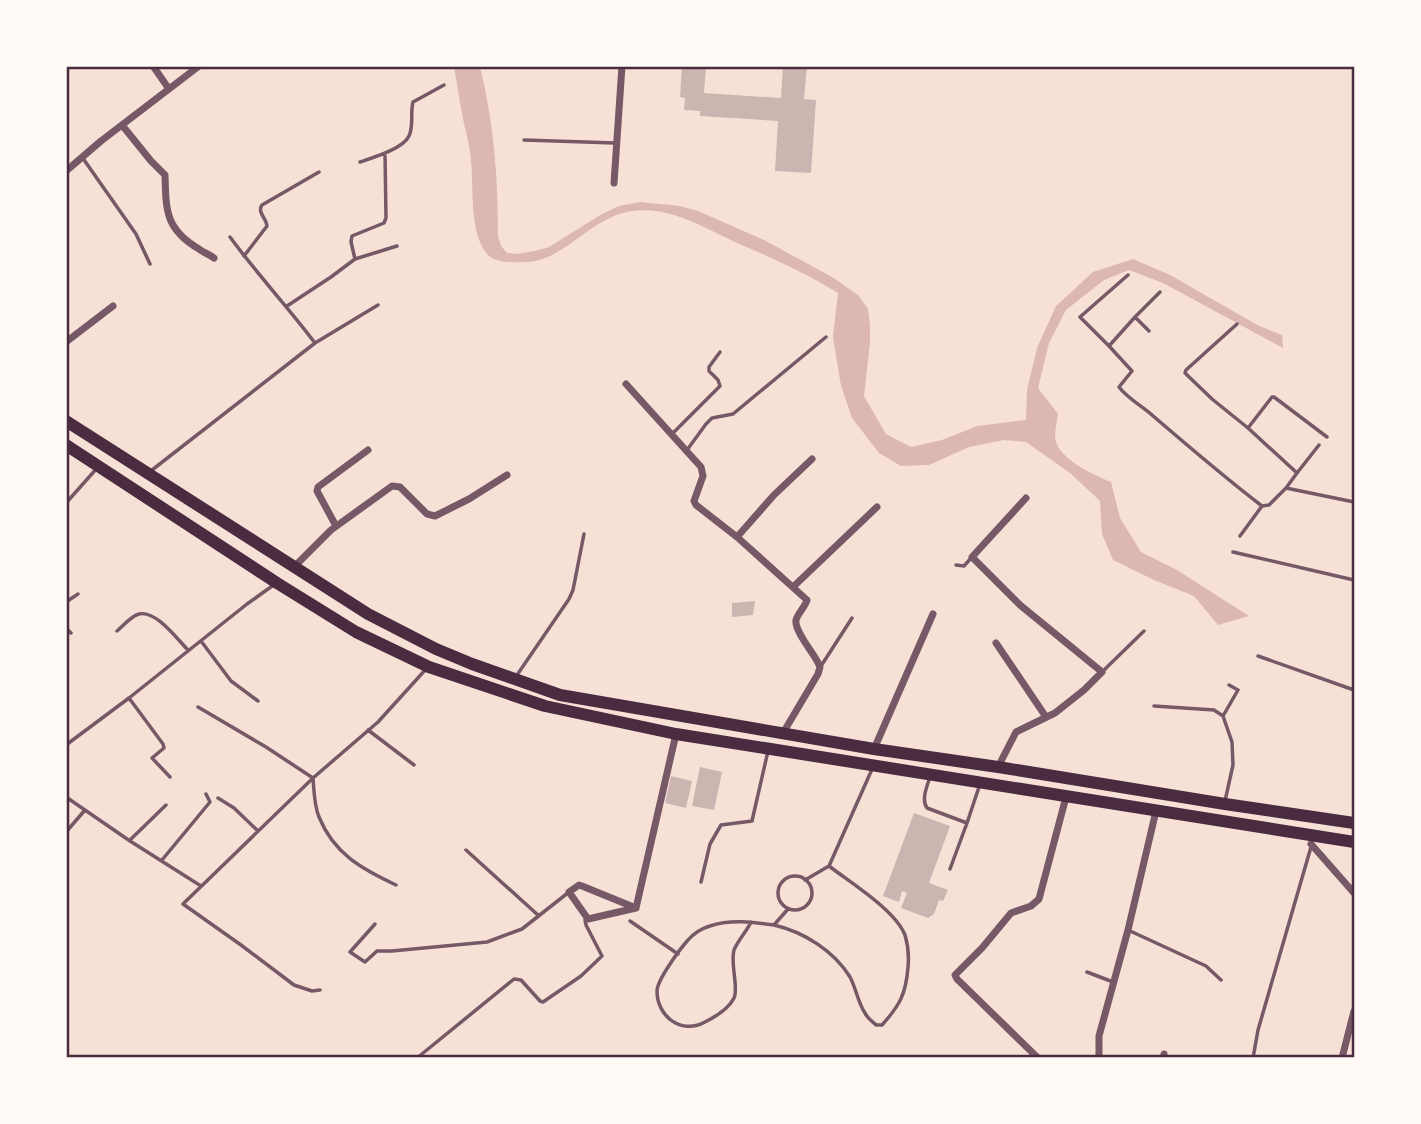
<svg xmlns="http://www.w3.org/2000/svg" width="1421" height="1124" viewBox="0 0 1421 1124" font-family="'Times New Roman',serif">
<rect width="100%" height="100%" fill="#f7e1d7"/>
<path fill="#dcb8b0" d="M454,67H480C494,122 498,179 498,236L501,246L507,253L517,254L535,251L549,247L602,214L619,206L640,202L680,206L698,211L764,240L832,277L858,295L868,309L870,325V343L864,396L886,434L911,447L942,440L977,426L1026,420L1027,390L1037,348L1056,306L1093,272L1133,259L1170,275L1259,326L1282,335L1283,348L1163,283L1129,270L1104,280L1066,310L1049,343L1038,388L1058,414C1057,421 1055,430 1055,437C1057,459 1093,474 1111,482L1120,518L1141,552L1177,570L1249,616L1218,625L1194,596L1154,580L1113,560L1102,534L1100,501L1070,473L1026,442L1004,440L969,447L929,465L901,466L879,453L852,418L841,386L833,337L838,293C806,273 772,258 737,243C705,228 670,206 632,211C598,216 577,244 548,257C536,262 524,263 512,262C503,262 494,261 487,254C469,232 474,189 471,161C470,145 465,129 462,114C459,98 457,82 454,67Z"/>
<path fill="#ccb4b1" d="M682,66H706L704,93L781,98L783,66H807L804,99L816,100L811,173L775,171L778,121L700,116V111L684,110L685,98L680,97Z
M755,601L753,615L732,617V603Z
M700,767L722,772L714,810L692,806Z
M671,776L692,781L686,808L665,803Z
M914,813L950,826L929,883L948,890L943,901L939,900L934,914L928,918L901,908L907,893L902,891L899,902L883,896Z"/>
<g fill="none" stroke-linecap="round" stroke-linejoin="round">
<path stroke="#755966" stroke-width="3.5" d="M524,140L615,143
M82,157L136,234L150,264
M360,162C372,158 403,149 409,136C414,126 410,113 413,102L444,85
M230,237C257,274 288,307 315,343
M244,256L267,226C266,218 257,212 262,205L319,172
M355,259L351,242L352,236L384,223L386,218L385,153
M287,306L331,277L355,259L397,246
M1135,317L1160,292
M1237,324L1186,370L1185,373L1212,399L1248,428L1297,473L1286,488
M1149,331L1135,317L1109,346L1132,371L1119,387C1127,398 1142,406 1152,415C1188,446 1224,477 1262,506L1269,505L1286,488L1354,502
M1109,346L1080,317L1128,275
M1248,428L1272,397H1274L1327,437
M672,434L720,386L718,380L709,371V367L720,352
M687,450L706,424L712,418L733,414L826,337
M152,470L315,343L378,305
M1297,473L1319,445
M66,503L98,467
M1240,536L1262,506
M1233,552L1354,580
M956,565L964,566L972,557
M66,602L78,594
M66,628L71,633
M117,631C123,626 131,616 139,614C156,610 177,639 188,650
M201,641L231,681L258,701
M1258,656L1354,690
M821,666L852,618
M1102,672L1144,631
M517,675L569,599L573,590L584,534
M129,698L163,744L164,748L152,758L170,777
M1154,706L1214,710L1223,716L1232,742L1233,765L1225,801
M198,707L266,747L313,778C314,790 314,805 319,817C334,854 362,869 396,885
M1223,716L1238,690L1229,685
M368,730L414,765
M66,745L129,698L247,604L275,584
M930,777C927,786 921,800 927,808L967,823L979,787
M66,797L130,841L201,886
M218,798L234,808L258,831
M66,832L85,810
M130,840L166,805
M466,850L539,916
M162,860L210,802L206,794
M950,869L967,823
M778 893a17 17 0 1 1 34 0a17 17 0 1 1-34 0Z
M805,880L829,866L873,767
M701,882L710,844L721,825L752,821L768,751
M788,909L774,925C804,932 834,951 850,977C856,988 858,1003 865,1013C867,1018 873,1022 876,1025H882C900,1005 906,994 908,967C909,957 908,945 905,935C895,910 851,883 829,866
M630,921L678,954
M751,922C747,931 738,940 734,950C730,964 739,987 734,998C729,1008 715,1017 705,1022C682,1035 657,1017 657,991C657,980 680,949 688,940C693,934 702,928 710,926C730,919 753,922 774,925
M375,924L350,952L365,962L377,951H392L487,942L522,929L569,892
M1128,930L1206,966L1221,980
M1087,972L1113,982
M320,990L312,991L294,985L241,945L183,904L313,778L378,722L427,668
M417,1058L514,979L521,980L540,1001L543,1002L581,976L602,956L586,925L585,920L587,919
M1253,1058L1258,1030L1311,847"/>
<path stroke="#755966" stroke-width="7" d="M153,66L169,89
M122,125L151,161L165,175C166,210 165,229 199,249C204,253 209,254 214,258
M66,171L101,141L199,66
M614,183L622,66
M66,342L113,306
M626,384L701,467L703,476L694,501L696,505L737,537L807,600C805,607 798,613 796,620C794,632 816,655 820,667L818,674L783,733
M336,526L317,491L318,487L368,450
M737,537L774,495L812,459
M294,567L331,530L392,486L400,487L427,514L435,516L469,499L507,475
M793,587L877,507
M996,643L1046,717
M874,749L933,614
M998,767L1016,732L1055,713L1084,690L1102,672L1020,605L972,557L1026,498
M1311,844L1354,893
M636,908L588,919L569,892L579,885L582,886L636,908L676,734
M1038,1058L957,979L955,975L982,948L1011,913L1031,906L1039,899L1066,797
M1099,1058V1036L1128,930L1156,811
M1163,1058L1164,1054
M1342,1058L1354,1011"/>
<path stroke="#4a2c40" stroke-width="12" d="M66,421L368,614L436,649L472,664L560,695L874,749L998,767L1225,804L1354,823
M66,445L277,583L356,632L429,667L545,706L676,734L1354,842"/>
</g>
<rect width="1421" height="1124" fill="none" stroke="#fffaf5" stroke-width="136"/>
<rect x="68" y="68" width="1285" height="988" fill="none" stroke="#4a2c40" stroke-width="2.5"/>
</svg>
